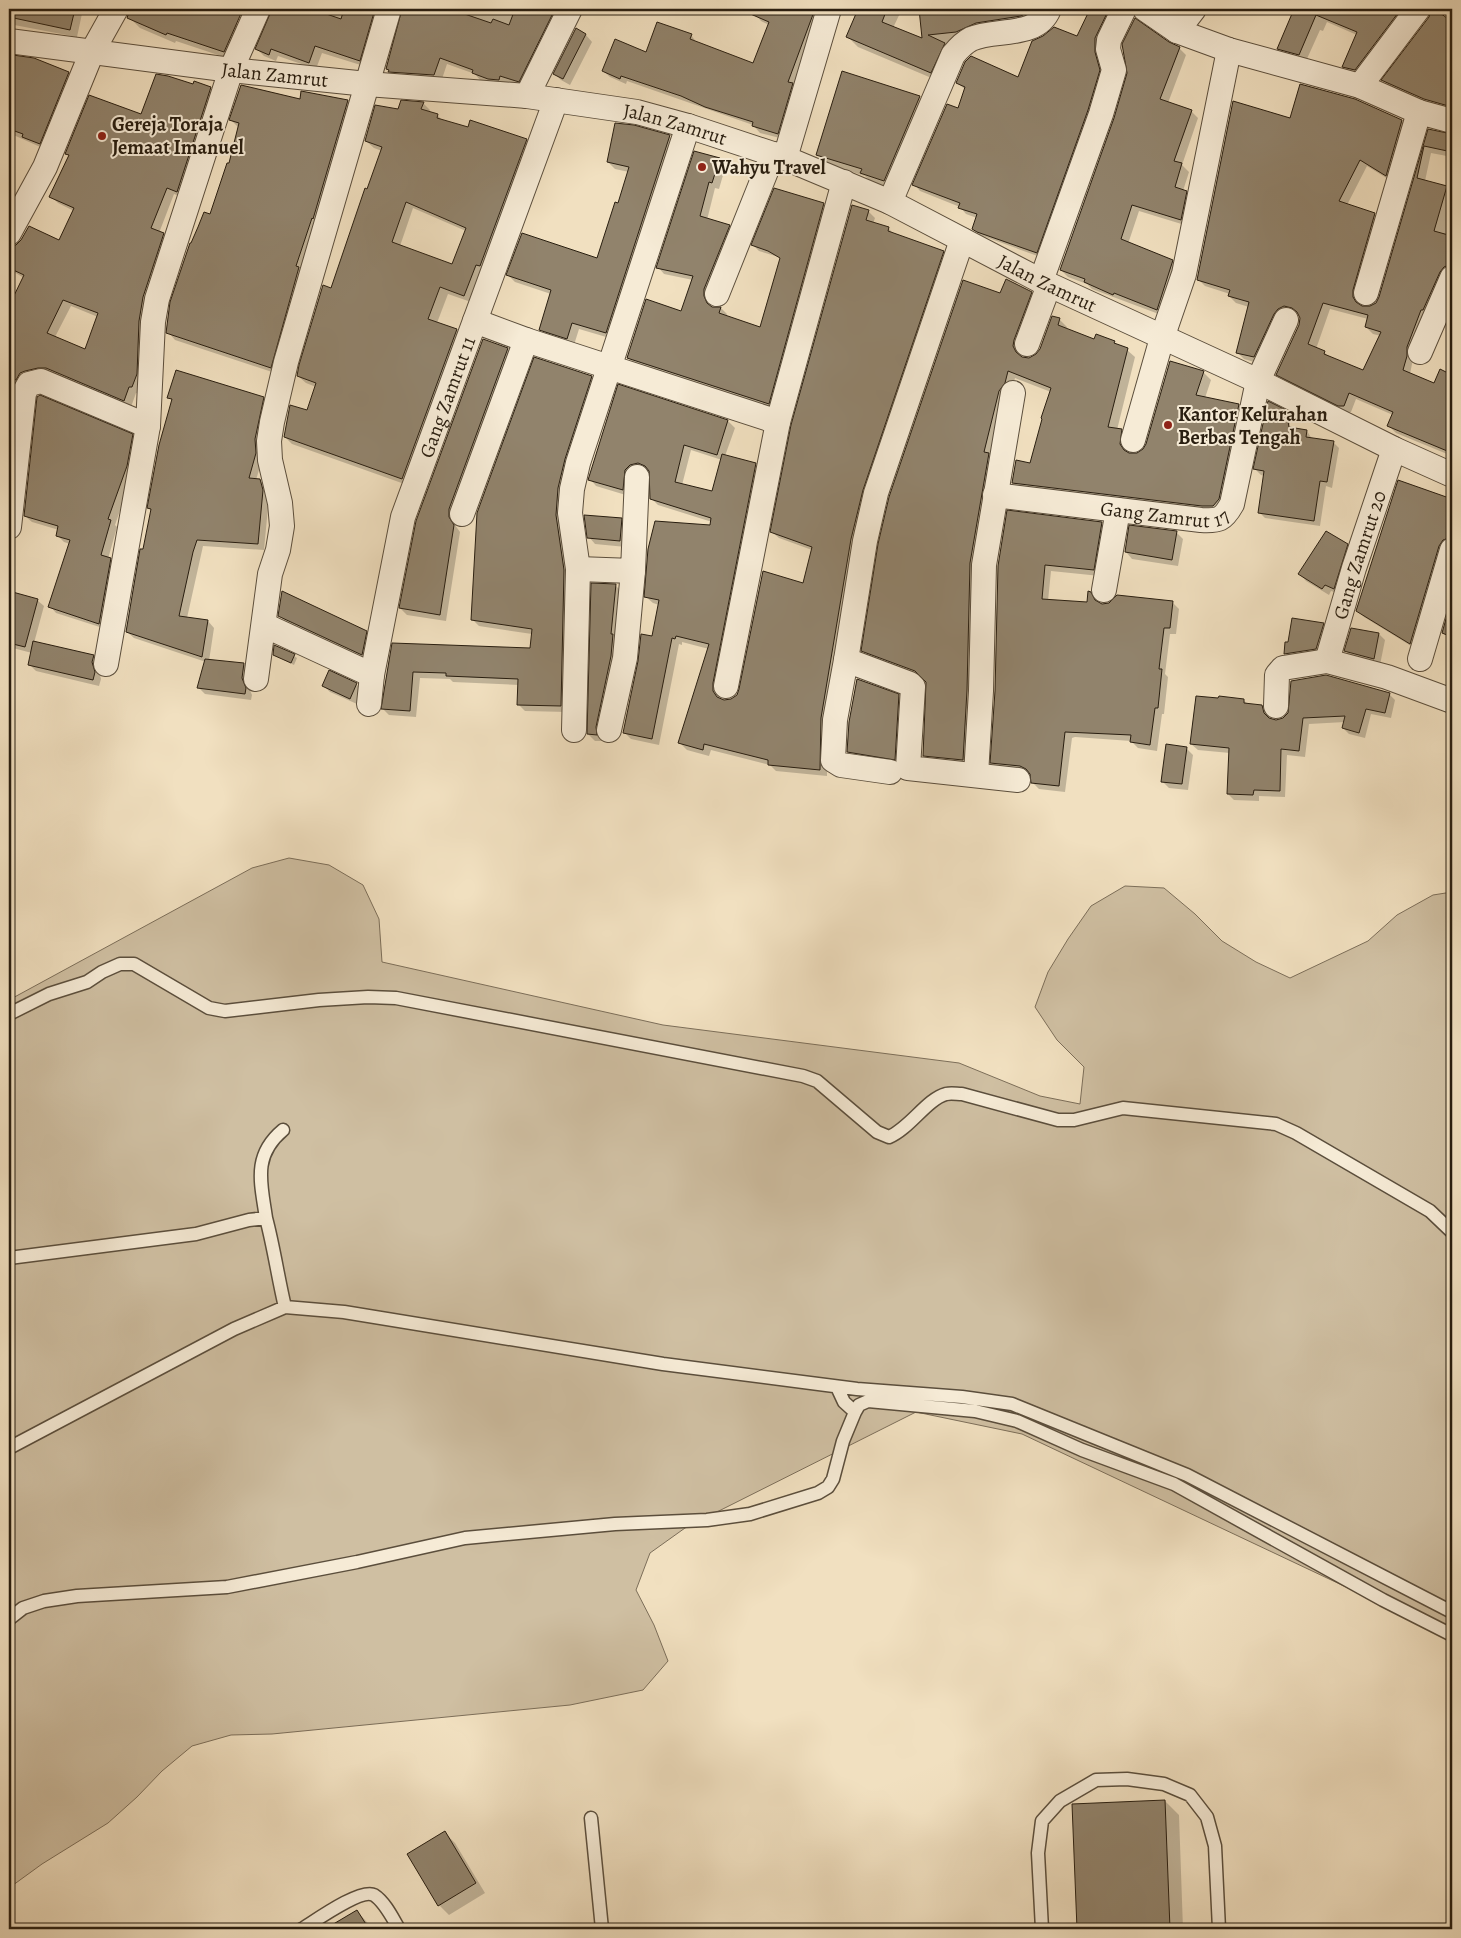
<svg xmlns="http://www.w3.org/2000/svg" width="1461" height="1938" viewBox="0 0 1461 1938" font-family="Alegreya,serif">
<rect width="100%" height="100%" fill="#f1e0c0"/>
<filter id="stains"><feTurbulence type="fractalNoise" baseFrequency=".004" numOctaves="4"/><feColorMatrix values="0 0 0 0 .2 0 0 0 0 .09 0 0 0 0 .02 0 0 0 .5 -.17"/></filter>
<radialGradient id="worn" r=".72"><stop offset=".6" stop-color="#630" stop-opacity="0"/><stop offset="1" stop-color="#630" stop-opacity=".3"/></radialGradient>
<path fill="#cfbfa2" stroke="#7c6e59" d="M289,858L329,865L363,885L379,919L382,962L663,1025L959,1063L1040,1096L1080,1104L1084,1067L1057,1040L1035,1007L1048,972L1068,939L1091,906L1125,886L1164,888L1195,914L1222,941L1256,962L1290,978L1368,941L1397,915L1433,895L1452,892V1637L1022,1434L916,1412L685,1528L650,1553L636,1590L654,1625L668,1661L643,1690L570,1705L272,1734L231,1735L192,1746L162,1771L137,1797L108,1823L42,1864L9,1888V1000L252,868Z"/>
<path fill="#0003" fill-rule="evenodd" d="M9,9H83L77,37L9,24Z
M136,9H203L236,23L245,32L233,60L176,41L175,43L140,28L131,19Z
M273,9H385L367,67L322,53L316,69L278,56L276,61L264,56L257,49L272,14Z
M404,9H564L526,88L507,82L506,87L496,86L480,80L475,74L447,64L441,82L396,78L387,69Z
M757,9H805L813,12L820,19L784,139L760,133L753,125L627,81L626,84L610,77L603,71L691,35L697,43L754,64L769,25L761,21L755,14Z
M858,9H902L893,28L924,40L921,9H1051L966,42L944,44L954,54L941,82L858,47L848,37L859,10Z
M1091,9H1118L1106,77L1043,258L980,235L973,229L977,218L966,214L960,207L920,191L914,184L958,109L966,90L957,83L1018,79L1078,37Z
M1166,9H1190L1182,18Z
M1295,9H1413L1362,77L1351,74L1344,67L1357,35L1327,22L1323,31L1320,30L1306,61L1285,56L1278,49Z
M1433,9L1452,24V111L1432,106L1390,87L1383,80L1430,18Z
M576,30L586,35L592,42L570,85L561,80L555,74Z
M1169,43L1179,48L1186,55L1168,103L1191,111L1198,118L1182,165L1189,172L1183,191L1193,199L1188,226L1139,211L1128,244L1172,261L1179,268L1164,316L1092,289L1087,284L1068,277L1061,270Z
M14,57L68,73L75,80L47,150L9,133V71Z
M843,73L920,97L929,107L894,190L871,182L865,176L827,164L818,154Z
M194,86L210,88L217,95L184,198L174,194L159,233L170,241L139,394L136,393L131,407L28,380L9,472V308L24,278L9,269V253L11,248L60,241L74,211L58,203L51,196L70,156L67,153L142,116ZM71,306L98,317L86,351L55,337Z
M301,100L348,101L355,108L278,374L175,340L168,332L229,165L238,127L231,120Z
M423,103L430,110L429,113L437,115L443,121L469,129L527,140L534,147L471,302L448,294L437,323L457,330L464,337L410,486L292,444L285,437L308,411L316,387L306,383L298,376L382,151L374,148L366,141L399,110ZM413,208L466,231L453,265L400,246Z
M1291,119L1402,121L1409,128L1393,182L1367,166L1347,205L1374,214L1382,221L1359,297L1360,306L1370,307L1377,303L1380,297L1429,130L1452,135V157L1431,153L1425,181L1446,187H1452V273L1414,354L1410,374L1434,385L1441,371L1452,376V456L1396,433L1389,426L1393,415L1356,399L1351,412H1346L1285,381L1278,374L1300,326L1301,318L1299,314L1293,313L1261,364L1244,359L1237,352L1249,307L1236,303L1229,296L1230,294L1205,286L1198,279ZM1330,309L1368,319L1366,327L1373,334L1381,336L1364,372L1329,357L1324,352L1316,349Z
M634,127L670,137L677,144L613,339L579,329L574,345L548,337L541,329L551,294L515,282L508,275L598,260L619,205L629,172L615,169L608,162Z
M719,159L726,165L719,189L715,188L707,220L729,226L735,233L710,296V304L711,308H721L727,314L726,317L761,328L782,258L759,251L753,245L823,204L830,210L775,410L635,364L628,358L682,312L693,280L664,274L658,267Z
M868,211L875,218L873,224L888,228L895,235L943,252L950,259L869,497L828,725L827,776L776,771L770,765L711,750L709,756L687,750L680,743L709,649L682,642V645L679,644L659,745L631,739L624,732L640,661L653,637L659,605L653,603L646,597L711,526L712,522L658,505L651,498V471L646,470L629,496L596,486L590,479L619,386L728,421L735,428L725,456L755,464L762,471L719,691L720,699L724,701L731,700L738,695L804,585L812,550L779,538L772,532ZM691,450L722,460L713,493L682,485Z
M1031,293L1039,300L1021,348L1022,358L1029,359L1037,355L1041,349L1053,317L1060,320L1067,327L1066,330L1095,341L1114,342L1119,346L1127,350L1135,357L1117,430H1121L1129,438L1128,454H1137L1144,450L1203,372L1211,380L1205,398L1238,405L1246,413L1222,513L1020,490L1013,483L1031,465L1051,392L1015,378L1012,390L970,767L931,763L924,755L927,681L924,678L870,658L863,651L1001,294Z
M484,340L508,349L514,356L455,516V525L460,532L446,621L407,615L400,608Z
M591,377L598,384L570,577L567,712L525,711L519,705V685L453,682L450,679L420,678L416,717L389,715L383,709L393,644L531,649L532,634L479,626L472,619Z
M169,398H263L270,404L262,460L256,480H260L266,487L269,497L264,550L203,546L187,618L208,621L214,628L209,661L244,664L250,670L248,685L252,695L251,700L205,694L199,688L206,662L134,638L127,632L152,511L149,508L173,401Z
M1285,411L1291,418L1289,428L1307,431L1312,439L1333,442L1339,448L1332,488L1326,486L1320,526L1265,518L1259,512L1265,476L1261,475L1255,469Z
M132,435L139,442L133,473L115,525L117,527L108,559L117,566L106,629L56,613L50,606L70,544L64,542L57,535L59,530L32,522L25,516Z
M1399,481L1452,502V544L1416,649L1364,617L1357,610Z
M621,519L628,526L626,547L595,544L589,537Z
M1101,523L1108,530L1100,576L1051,571L1048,601L1089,604L1090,593L1102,605L1172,602L1179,609L1176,634H1170L1165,674L1168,677L1164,714H1162L1157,751L1138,748L1131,741L1075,737L1072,738L1065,792L1039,789L1032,782L1031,774L998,769L992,763L996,691L999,566Z
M1176,532L1183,539L1178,566L1132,559L1126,552Z
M1347,545L1354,552L1340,594L1331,591L1329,595L1306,581L1300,574Z
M615,585L622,592L617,640L602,734V741H595L588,734Z
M9,592L37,600L44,606L34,643L93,656L100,663L99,670L101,679L99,686L36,671L29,664L32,653L9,647Z
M1452,602V640L1443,633Z
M280,616L366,632L372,638L368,660L286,622Z
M1323,624L1330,631L1323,655L1292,660L1285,653Z
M1379,634L1385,640L1380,665L1352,658L1346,651Z
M274,655L294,656L297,658L294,665Z
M330,672L356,684L363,691L357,704L330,692L324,686Z
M1389,694L1395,700L1391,718L1371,714L1365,738L1349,734L1343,728L1345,722L1309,724L1305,757L1287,755L1285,797L1259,796V801L1234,800L1228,794L1230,753L1198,750L1191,744L1243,700L1248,704L1262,706L1268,712L1270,719L1276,721Z
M898,696L905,702L901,765L855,758L848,752Z
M1186,748L1193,755L1188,790L1169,788L1162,781Z
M1165,1801L1179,1815L1183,1929H1078L1073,1805Z
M445,1833L455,1843L485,1893L449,1915L439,1905Z
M357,1911L373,1929H328Z"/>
<path fill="#91836c" stroke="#291e10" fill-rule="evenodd" d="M9,9H75L70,30L9,17Z
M130,9H243L224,52L167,33L166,35L127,18Z
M272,9H312L341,19L344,9H375L360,61L315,46L309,63L271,49L269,55L255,49Z
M402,9H450L491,23L493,19L509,25L515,9H555L519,82L500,76L499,80L488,79L472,73L473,70L440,58L434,75L388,72L389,70L386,69Z
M739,9H815L788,82L793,83L778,134L752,126L753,122L705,107L681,96L621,76L620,79L602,71L615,39L646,52L657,22L692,34L690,39L753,63L769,22Z
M858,9H887L882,22L922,38L919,9H1033L1021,16L976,23L956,32L928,35L945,43L931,73L846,37Z
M1090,9H1109L1095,38V52L1100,70L1088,110L1037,253L977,232L972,229L977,214L958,208L960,203L912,185L947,104L958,108L965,87L956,83L965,62L971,56L1018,77L1032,41L1043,36L1054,27L1077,36Z
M1294,9H1401L1355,70L1342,67L1357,32L1316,15L1299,55L1277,49Z
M1431,9H1435L1452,22V107L1424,99L1381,80L1429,17Z
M1135,18L1169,42L1180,47L1160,99L1192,110L1174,161L1182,163L1175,187L1187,191L1181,220L1132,205L1121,239L1173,260L1157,310L1114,293L1113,295L1084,282L1085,279L1060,270L1114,118L1127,73L1122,44Z
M576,28L586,34L563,79L553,74Z
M13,55L34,58L69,72L40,144L22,137L23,134L9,129V68Z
M842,71L920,96L884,181L860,173L862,169L816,155Z
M156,74L168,76L193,84L194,81L211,87L177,192L167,188L151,228L164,233L143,297L139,321L137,374L132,387H129L124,401L46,368H38L25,371L20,373L16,380L9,377V306L24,275L9,268V247L16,245L21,240L29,226L59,240L74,208L49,197L69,155L65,154L89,95L141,114ZM63,300L98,313L85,349L47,333Z
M1300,84L1355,99L1402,120L1386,176L1360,160L1339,201L1375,213L1353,290V297L1356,302L1362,306H1370L1376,303L1379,297L1428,129L1452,134V152L1424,146L1417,178L1447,186L1434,231L1452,236V259L1451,264L1444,267L1440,272L1423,310H1421L1407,347V356L1403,370L1434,383L1440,369L1452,375V453L1387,426L1393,412L1349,393L1344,406H1338L1276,375L1299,325L1300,318L1297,312L1292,308L1284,306L1278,309L1274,314L1254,357L1236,353L1249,302L1228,296L1230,290L1197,280L1233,101L1290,118ZM1323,303L1368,315L1365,327L1381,332L1363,370L1324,354L1325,351L1308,344Z
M241,85L300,99L301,91L348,100L313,219L312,218L296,266L299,267L271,368L166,333L170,302L190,243H191L198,227L204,212L210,214L227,163H229L239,123L229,120Z
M401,100L424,102L421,109L438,114L437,118L468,127L470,120L527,139L480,266L476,265L464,296L440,287L428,319L457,329L402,479L284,437L290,405L307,410L316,383L297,376L299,365L323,285L331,288L365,188L367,189L382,147L365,141L375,105L398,109ZM406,202L466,228L452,264L392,242Z
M615,123L634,125L670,135L606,333L572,323L567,339L539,330L551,290L506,275L522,233L597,258L615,202L618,203L629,167L607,162Z
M694,151L720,158L712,183L709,182L700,216L730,225L704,289V296L707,303L712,307H721L719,313L760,327L780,258L768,251L751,245L774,188L824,203L769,404L627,358L646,299L681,311L693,276L656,268Z
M852,205L869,210L866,220L889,227L888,231L944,251L863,490L851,539L821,718L820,770L768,765V760L704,744L703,750L678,743L709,644L676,636L675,639L672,638L652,739L623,733L638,661L641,634L652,636L659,600L644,597L648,549L655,521L710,525L711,518L650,499L649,471L645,466L638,463L630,465L625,470L623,490L588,480L618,384L728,420L717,455L684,445L675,482L712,491L722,454L756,463L713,683V691L717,697L724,700L731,699L737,695L739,689L763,571L803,583L812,547L770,532L791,425Z
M1006,279L1032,292L1014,340L1013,346L1016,352L1022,357L1029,358L1036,354L1040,349L1052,316L1060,318L1058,325L1094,339L1096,334L1115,341L1114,343L1128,348L1108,427L1122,429L1120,444L1124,450L1129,453H1137L1143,449L1146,444L1170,361L1204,371L1196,395L1239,404L1219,499L1213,506H1202L1012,483L1016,460L1030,463L1042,419L1041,418L1051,388L1008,371L1005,383L999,391L984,452L989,453L970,563L967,690L963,760L923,756L926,682L915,671L861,651L878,544L889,497L963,280L1000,293Z
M483,339L508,348L449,509V517L454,525L440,615L399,608L416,521Z
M534,357L592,376L565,459L558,488L556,515L564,570L561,706L517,705L518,679L446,676V673L413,672L410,711L381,709L392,643L530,648L532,629L471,620L477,513Z
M176,370L264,397L255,439L256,453L249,478L260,479L263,490L258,544L197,540L193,552L179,616L208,620L202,657L126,632L140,549H143L151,509L147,508L159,445L172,399L167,398Z
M40,395L133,434L127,466L108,519L111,520L101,555L111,558L99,624L48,607L70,540L56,536L58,526L24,516L37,397Z
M1268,401L1286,410L1289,427L1307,430L1306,437L1334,441L1327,482L1320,481L1314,521L1258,513L1264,471L1253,469Z
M1398,480L1452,499V537L1443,540L1439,546L1410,644L1356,611Z
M1007,510L1102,522L1094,570L1045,565L1042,599L1087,602L1088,591L1091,592L1095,600L1102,604L1109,603L1117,595L1173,601L1170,628H1164L1159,669H1162L1158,708H1155L1150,745L1130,742L1131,735L1065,732L1059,786L1031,783L1030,774L1026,769L1020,766L990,763L995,691L998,566Z
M584,515L622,518L620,541L587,538Z
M1129,525L1177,531L1172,560L1125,552Z
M1326,531L1348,544L1334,589L1325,585L1322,589L1298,574Z
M591,583L616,584L611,634H613L611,656L596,727L597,735L587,734Z
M9,591L38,599L25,647L9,643Z
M282,591L367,631L362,655L278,616Z
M1452,598V637L1442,633Z
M1292,618L1324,623L1316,649L1284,654L1285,642H1288Z
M1351,628L1379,633L1374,659L1344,651Z
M33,641L94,655L92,662L95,672L93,680L28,665Z
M274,645L295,654L291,663L273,655Z
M205,659L244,663L242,678L246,688L245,694L197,688Z
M329,670L357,683L350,699L322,686Z
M1326,675L1390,693L1385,713L1366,709L1359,733L1342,728L1345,716L1303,718L1299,751L1281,749L1280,791L1254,790L1253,795L1227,794L1229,748L1190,744L1196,696L1218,698L1219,696L1244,699V703L1262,705L1264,713L1269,718L1276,720L1283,718L1288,713L1291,681Z
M857,679L899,694L895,760L847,752L849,722Z
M1166,744L1187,747L1182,784L1161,782Z
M1165,1800L1170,1929H1077L1072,1804Z
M445,1831L476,1883L438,1906L407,1854Z
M357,1910L369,1929H325Z"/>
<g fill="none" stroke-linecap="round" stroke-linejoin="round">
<g stroke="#5b4e3c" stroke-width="15">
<path id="service" d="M9,1014L49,994L87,982L102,972L120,964H134L209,1008L225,1011L319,1000L368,997L396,998L803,1076L817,1081L877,1132L889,1137C910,1128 927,1099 946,1094C951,1093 957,1094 962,1094L1058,1120H1074L1123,1108L1276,1124L1296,1133L1430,1211L1452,1232
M266,1218C261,1183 252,1156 283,1130
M9,1258L196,1234L249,1220L266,1218C274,1248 278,1278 285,1307L344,1312L663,1364L857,1389L962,1397L1012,1404L1187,1475L1452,1612
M837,1387L844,1402L855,1412
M9,1448L234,1329L285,1307
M9,1619L23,1608L44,1601L77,1596L227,1587L357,1562L465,1538L615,1524L707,1520L750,1514L818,1493L828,1487L833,1479L843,1441L855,1412L859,1405L868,1401L975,1411L1017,1421L1082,1450L1174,1484L1383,1600L1452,1635
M591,1818L602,1929
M302,1929C315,1921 361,1888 374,1895C385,1902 393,1919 399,1929
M1042,1929L1038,1853L1042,1821L1060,1801L1096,1780L1127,1779L1164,1784L1190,1795L1207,1817L1215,1846L1219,1929"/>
</g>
<g stroke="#5b4e3c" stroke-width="26">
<g id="minor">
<path d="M1145,9L1177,31L1229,50L1360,86L1419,112L1452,121"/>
<path d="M1177,31L1194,9"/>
<path id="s1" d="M9,41L231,70L367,84L527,96L637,112L688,126L785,158L890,202L1041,281L1258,381L1394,449L1452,475"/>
<path d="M1360,86L1418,9"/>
<path d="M527,96L570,9"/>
<path d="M785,158L829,9"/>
<path d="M890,202L953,55C958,49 963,43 971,39C995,28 1037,39 1049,9"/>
<path d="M9,233L45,167L92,52L116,9"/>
<path d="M962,240L876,493L865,541L846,660L910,684L913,687L908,768L1018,780"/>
<path d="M1041,281L1101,114L1114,70L1108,49L1109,40L1124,9"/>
<path d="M1366,293L1419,112"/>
<path d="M717,294L773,154"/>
<path d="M475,321L526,340L778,422"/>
<path d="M1027,344L1049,285"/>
<path d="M1420,352L1452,278"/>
<path d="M1133,440L1162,338L1184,274L1229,50"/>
<path id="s2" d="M995,495L1201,520C1219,521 1223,520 1232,504L1258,381L1286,320"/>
<path d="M462,514L526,340"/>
<path d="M9,527L24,393L29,384L41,381L148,426"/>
<path d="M578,569L633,571L637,477"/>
<path d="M1104,590L1118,510"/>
<path d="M264,625L372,675"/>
<path d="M1420,659L1452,550"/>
<path d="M846,660L835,720L833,760L841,765L890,772"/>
<path id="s3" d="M1327,661L1354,568L1394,449"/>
<path d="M106,664L148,426L153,322L157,299L231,70L258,9"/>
<path d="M256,679L270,574L278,550L282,526L280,503L270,460L269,441L272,422L286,362L389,9"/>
<path d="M726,686L778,422L844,182"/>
<path id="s4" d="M369,704L372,675L403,517L556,100"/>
<path d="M1276,706L1277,675L1283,668L1327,661L1387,677L1452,701"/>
<path d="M574,730L578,569L570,513L572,489L578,463L688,126"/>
<path d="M609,730L625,658L633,571"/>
<path d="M976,775L981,691L984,565L1013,393"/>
</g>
</g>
<use href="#service" stroke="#f6ebd6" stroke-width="12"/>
<use href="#minor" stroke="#f6ebd6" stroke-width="24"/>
</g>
<g fill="#8f2418" stroke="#f6ebd6" stroke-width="2">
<circle cx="102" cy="136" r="5"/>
<circle cx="702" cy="167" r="5"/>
<circle cx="1168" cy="425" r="5"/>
</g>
<g text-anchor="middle" stroke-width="4" stroke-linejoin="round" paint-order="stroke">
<g font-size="20" fill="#291e10" stroke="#f6ebd6">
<text dy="7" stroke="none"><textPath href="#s1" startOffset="268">Jalan Zamrut</textPath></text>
<text dy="7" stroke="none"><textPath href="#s1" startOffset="672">Jalan Zamrut</textPath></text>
<text dy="7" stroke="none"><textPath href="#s1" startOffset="1078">Jalan Zamrut</textPath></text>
<text dy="7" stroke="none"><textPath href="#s4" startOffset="318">Gang Zamrut 11</textPath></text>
<text dy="7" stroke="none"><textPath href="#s2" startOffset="171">Gang Zamrut 17</textPath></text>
<text dy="7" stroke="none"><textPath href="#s3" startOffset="111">Gang Zamrut 20</textPath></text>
</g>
<g font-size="20" font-weight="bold" fill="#291e10" stroke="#f6ebd6" text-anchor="start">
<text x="112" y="131">Gereja Toraja<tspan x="112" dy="23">Jemaat Imanuel</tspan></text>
<text x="712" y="174">Wahyu Travel</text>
<text x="1178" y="421">Kantor Kelurahan<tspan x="1178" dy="23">Berbas Tengah</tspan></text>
</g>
</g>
<rect width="1461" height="1938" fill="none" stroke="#f1e0c0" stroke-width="30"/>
<rect x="10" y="10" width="1441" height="1918" fill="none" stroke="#291e10" stroke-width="2.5"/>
<rect x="15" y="15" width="1431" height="1908" fill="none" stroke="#291e10"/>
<rect width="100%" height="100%" filter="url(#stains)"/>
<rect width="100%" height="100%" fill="url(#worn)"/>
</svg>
